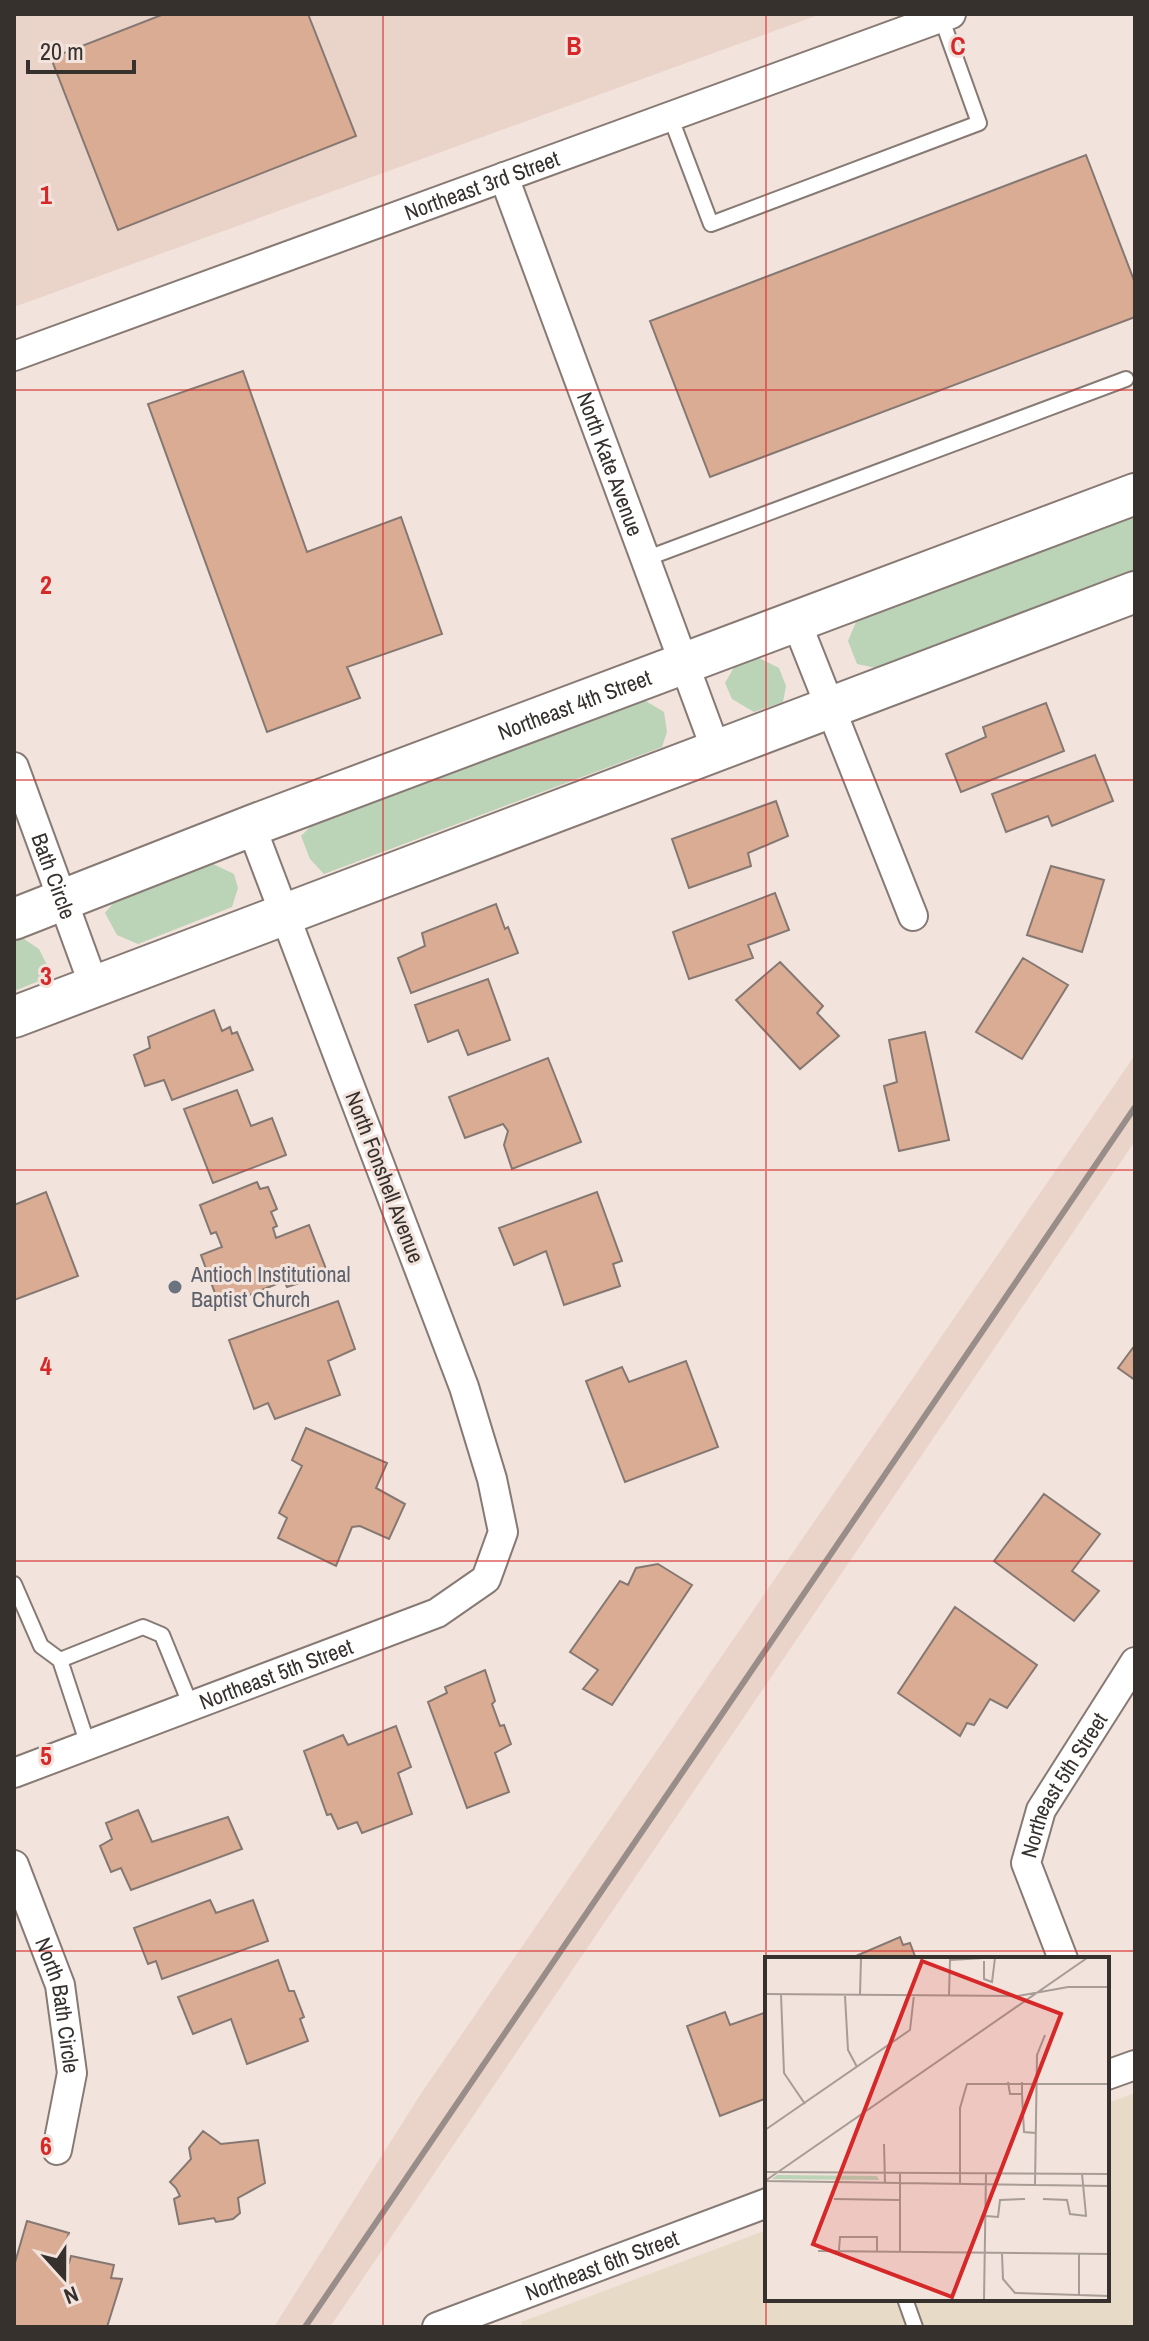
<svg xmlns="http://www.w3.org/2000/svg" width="1149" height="2341" viewBox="0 0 1149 2341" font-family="'Archivo Narrow',sans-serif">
<rect width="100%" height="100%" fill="#f2e3dc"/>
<path fill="#ead4ca" d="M14,14H821L14,307Z
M1135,1055V1141L330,2327H274L420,2095Z"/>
<path fill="#e7dbc7" d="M1135,2093V2327H523L521,2322L767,2230V2299H1107V2103Z"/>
<path fill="#bbd3b7" d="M1135,516V570L876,668L857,664L848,641L856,622Z
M755,656L779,668L786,686L783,702L754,712L732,699L725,683L736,664Z
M644,700L664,712L667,732L662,747L324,874L310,859L301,836L313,824Z
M213,864L234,874L238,888L232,907L138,944L117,935L105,913L116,900Z
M18,935L39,949L47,965L39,981L14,991V936Z"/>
<path fill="#dbac94" stroke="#857872" stroke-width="2" d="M164,14H308L356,136L118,230L51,58Z
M1086,155L1135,283V317L710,477L650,321Z
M243,371L307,552L401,517L442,634L347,667L360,698L267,732L148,404Z
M1046,703L1064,751L961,792L946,754L986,737L983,727Z
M1095,755L1113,801L1052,826L1048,816L1006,832L992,794Z
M776,801L788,836L748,853L751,866L689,888L672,839Z
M1051,866L1104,880L1082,952L1027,935Z
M775,893L789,930L748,945L753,958L689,979L673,932Z
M496,904L505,929L508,927L518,953L411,993L398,958L425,946L422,933Z
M1023,958L1068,985L1022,1059L976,1032Z
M780,962L823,1006L817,1013L839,1036L800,1069L736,1000Z
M488,979L510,1040L468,1055L458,1030L428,1042L415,1005Z
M214,1010L222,1031L230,1027L232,1034L237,1032L253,1070L172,1100L164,1080L145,1086L134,1055L150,1048L148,1037Z
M925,1032L949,1140L899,1151L884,1086L897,1082L889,1040Z
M548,1058L581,1142L512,1169L504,1145L508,1131L503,1124L465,1138L449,1097Z
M237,1090L251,1126L272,1118L286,1155L213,1183L184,1109Z
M257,1182L260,1189L268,1187L277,1209L271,1212L277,1226L273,1228L276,1238L309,1225L328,1274L287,1287L284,1281L220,1307L201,1255L222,1247L216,1232L211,1234L200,1205Z
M46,1192L78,1276L14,1300V1205Z
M597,1192L622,1261L613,1264L620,1286L564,1305L546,1251L514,1265L499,1228Z
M338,1301L355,1349L328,1361L340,1395L275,1419L268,1403L254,1409L229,1340Z
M1135,1345V1380L1118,1368Z
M686,1361L718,1447L625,1482L586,1381L622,1367L629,1382Z
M306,1428L387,1463L376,1488L405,1504L389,1539L360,1526L352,1527L336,1566L278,1538L287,1518L279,1513L302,1466L292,1460Z
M1044,1494L1100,1534L1072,1571L1099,1591L1074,1621L994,1561Z
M658,1564L692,1585L612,1705L583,1689L598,1670L570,1652L620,1581L628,1585L636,1568Z
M955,1607L1037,1665L1007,1708L990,1699L974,1725L967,1723L960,1736L898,1693Z
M485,1670L495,1701L492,1704L500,1726L504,1725L511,1744L495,1753L509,1792L467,1808L428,1702L447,1693L445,1687Z
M396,1726L411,1767L398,1773L412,1814L362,1833L357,1822L338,1829L331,1814L327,1815L304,1751L343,1735L348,1745Z
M138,1810L152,1842L228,1817L242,1849L131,1890L121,1868L111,1872L100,1846L112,1839L106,1823Z
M210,1900L216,1913L253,1900L268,1941L162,1979L156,1961L148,1964L134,1928Z
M900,1937L903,1945L910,1943L916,1959H849Z
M278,1960L289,1991H294L304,2017L300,2019L308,2041L247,2064L231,2019L193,2034L178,1997Z
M725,2012L730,2025L767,2012V2098L720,2116L687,2026Z
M203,2131L221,2144L258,2140L265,2183L238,2198L240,2213L233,2219L216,2222L214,2218L179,2224L174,2199L180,2196L176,2188L170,2182L191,2159L189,2148Z
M27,2221L69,2233L59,2262L69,2263L71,2256L114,2265L111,2278L122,2279L107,2327H14V2266Z"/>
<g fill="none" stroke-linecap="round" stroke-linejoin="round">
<g stroke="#877a74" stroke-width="18">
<path id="service" d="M670,116L711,224L979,123L941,17
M645,559L1126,379
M14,1584L41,1646L60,1660
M88,1745L60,1660L143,1627L162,1635L191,1706
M905,2299L915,2327"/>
</g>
<g stroke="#877a74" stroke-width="32">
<g id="minor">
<path id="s1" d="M504,177L716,750"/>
<path id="s2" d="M14,356L951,14"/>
<path d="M796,621L913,916"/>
<path id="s3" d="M14,767L94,986"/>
<path id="s4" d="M14,1773L437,1613L486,1579L503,1532L492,1479L464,1387L251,826"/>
<path id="s5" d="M14,1865L60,1985L72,2073L57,2150"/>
<path id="s6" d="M1063,1959L1026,1863L1041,1810L1135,1662"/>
<path d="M1107,2075L1135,2065"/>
<path id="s7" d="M437,2327L767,2203"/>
</g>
</g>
<g stroke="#877a74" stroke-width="44">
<g id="secondary">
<path id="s8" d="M14,919L251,826L1135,494"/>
<path d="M14,1017L1135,592"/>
</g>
</g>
<use href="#service" stroke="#fff" stroke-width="14"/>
<use href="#minor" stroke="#fff" stroke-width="28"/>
<use href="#secondary" stroke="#fff" stroke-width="40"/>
<path stroke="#988d88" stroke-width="6" d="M305,2327L1135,1107"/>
</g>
<path fill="none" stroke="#d62828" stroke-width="2" stroke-opacity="0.55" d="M383,14V2327M766,14V2327M14,390H1135M14,780H1135M14,1170H1135M14,1561H1135M14,1951H1135"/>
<circle fill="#6b7280" stroke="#f2e3dc" stroke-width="3" cx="175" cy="1287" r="8"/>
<g text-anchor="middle" stroke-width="6" stroke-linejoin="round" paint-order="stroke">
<g font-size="22" fill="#37312e" stroke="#f2e3dc">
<text dy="8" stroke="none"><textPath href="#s2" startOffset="498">Northeast 3rd Street</textPath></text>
<text dy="8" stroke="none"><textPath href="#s1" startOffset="306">North Kate Avenue</textPath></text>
<text dy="8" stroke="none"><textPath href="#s8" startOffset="600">Northeast 4th Street</textPath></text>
<text dy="8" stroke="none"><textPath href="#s3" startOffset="116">Bath Circle</textPath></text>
<text transform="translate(385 1177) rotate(69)" y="8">North Fonshell Avenue</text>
<text dy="8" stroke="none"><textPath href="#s4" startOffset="280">Northeast 5th Street</textPath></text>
<text dy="8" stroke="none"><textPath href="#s6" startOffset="190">Northeast 5th Street</textPath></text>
<text dy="8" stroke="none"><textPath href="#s5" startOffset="148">North Bath Circle</textPath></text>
<text dy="8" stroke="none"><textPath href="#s7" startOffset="176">Northeast 6th Street</textPath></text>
</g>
<g font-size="22" fill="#5b616d" stroke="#f2e3dc" text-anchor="start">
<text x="191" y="1282">Antioch Institutional<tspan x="191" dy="25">Baptist Church</tspan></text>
</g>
</g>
<g transform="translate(765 1957)">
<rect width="344" height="344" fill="#f2e3dc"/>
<path d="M12,218L112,219L114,223L7,222Z" fill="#bbd3b7"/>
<path fill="none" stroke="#a79c96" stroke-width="2" d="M219,4V22L227,25L230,1M0,37L253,39L303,30H344M16,37L19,116L40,147M95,38L96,1M184,38L185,3L219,1M80,39L83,93L92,110M243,125L245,137H257V125M257,137L259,175L271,176M0,173L145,73L149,38M119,187L120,226M0,215L344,217M317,217L321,258M0,224L344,229M0,224L322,1M195,226V151L202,127H344M270,228L272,98L280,78M69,242L135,243M278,242L302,243L305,257L322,259M221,259L233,260L235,243L260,242M74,293L75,280H112V295M53,294L344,297M135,295V216M237,297L238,322L250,336L314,338M314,297V338L344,339M219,343L221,216"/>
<path fill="#d62828" fill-opacity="0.15" stroke="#d62828" stroke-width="4" d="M157,4L296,57L187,340L48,287Z"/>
<rect width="344" height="344" fill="none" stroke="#37312e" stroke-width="4"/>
</g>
<g font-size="26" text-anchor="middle" font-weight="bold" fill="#d62828" stroke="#f2e3dc" stroke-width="6" stroke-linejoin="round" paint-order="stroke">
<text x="574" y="55">B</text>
<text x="958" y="55">C</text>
<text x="46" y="204">1</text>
<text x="46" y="594">2</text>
<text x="46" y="985">3</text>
<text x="46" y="1375">4</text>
<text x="46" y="1765">5</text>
<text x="46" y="2155">6</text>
</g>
<rect width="1149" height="2341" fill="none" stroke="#37312e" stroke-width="32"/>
<g transform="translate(64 2277) rotate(159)" stroke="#f2e3dc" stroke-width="6" paint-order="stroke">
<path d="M0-6L14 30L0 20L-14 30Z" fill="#37312e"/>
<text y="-12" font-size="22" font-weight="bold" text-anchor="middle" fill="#37312e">N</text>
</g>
<path d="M28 60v12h106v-12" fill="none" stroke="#37312e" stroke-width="4"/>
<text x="40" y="60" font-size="24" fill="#37312e" stroke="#f2e3dc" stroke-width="6" paint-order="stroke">20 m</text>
</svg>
